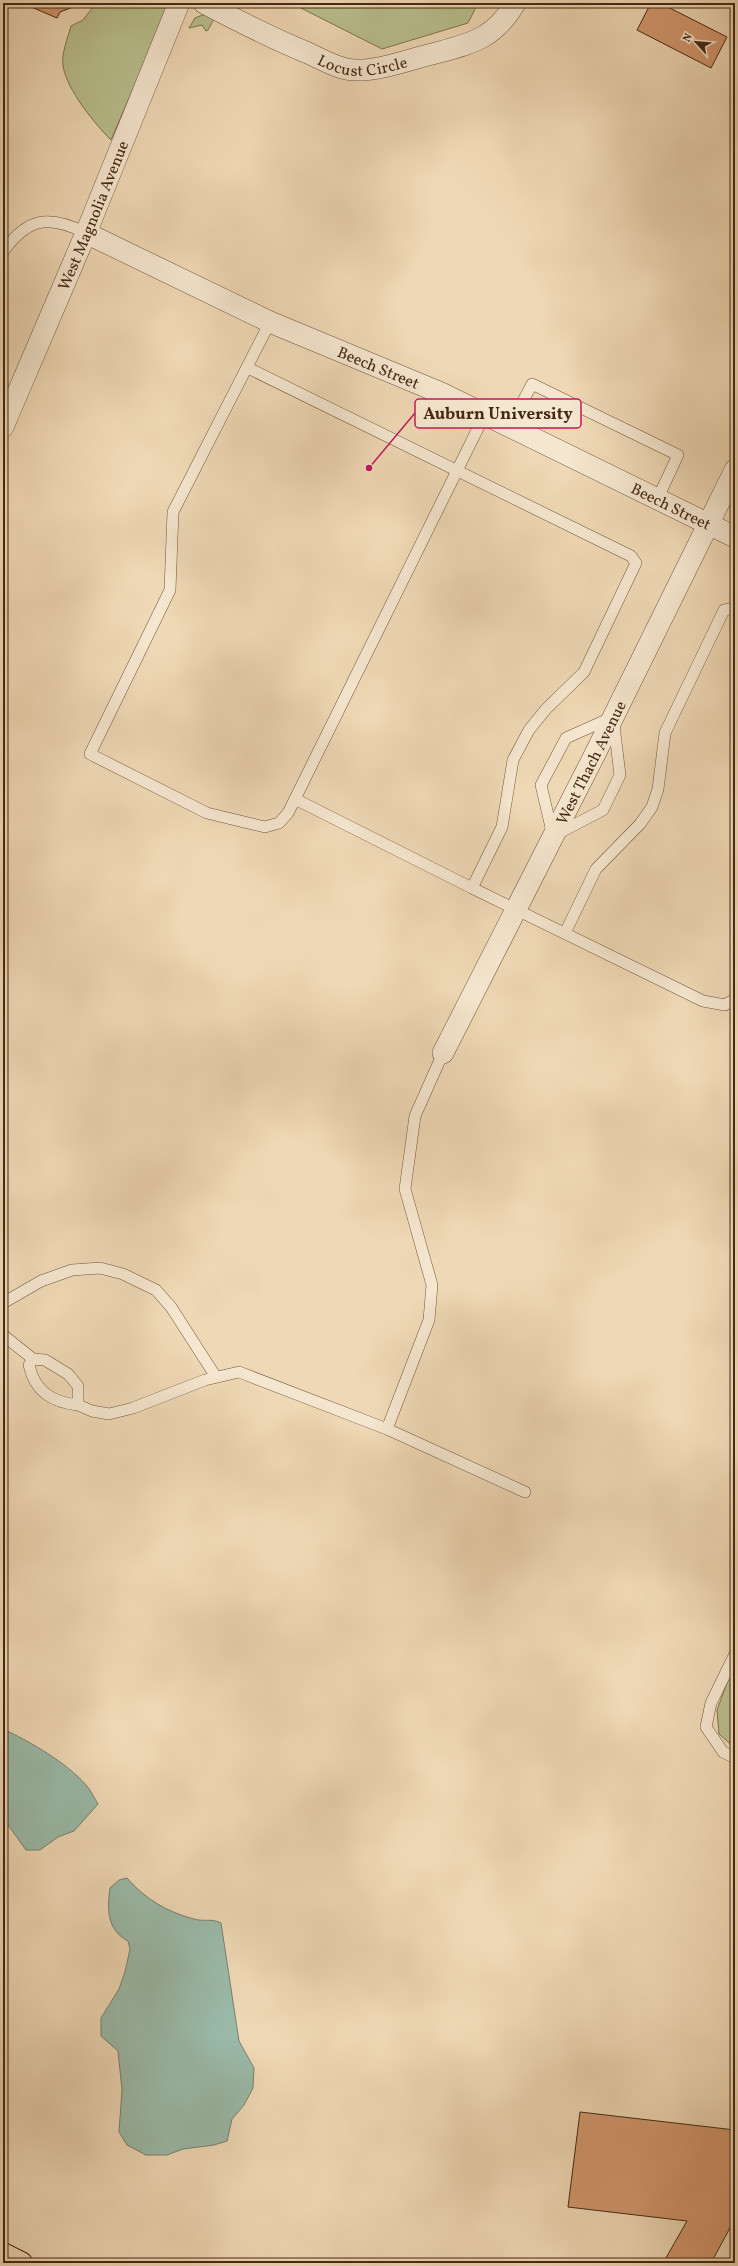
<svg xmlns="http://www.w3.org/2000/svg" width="738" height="2266" viewBox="0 0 738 2266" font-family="Vollkorn,serif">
<rect width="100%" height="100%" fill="#efd8b5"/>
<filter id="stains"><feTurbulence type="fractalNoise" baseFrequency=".005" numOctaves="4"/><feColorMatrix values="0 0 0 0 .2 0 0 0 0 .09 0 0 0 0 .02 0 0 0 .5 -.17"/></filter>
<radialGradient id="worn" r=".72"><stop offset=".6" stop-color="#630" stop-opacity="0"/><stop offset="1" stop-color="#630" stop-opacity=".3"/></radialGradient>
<path fill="#b9bf8d" stroke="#7e7450" d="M96,3H170L111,140C94,123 67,90 63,66C61,54 68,37 71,26L83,20Z
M291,3H478L468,23L382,49Z
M205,14L216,15L208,30L206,31L202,25L189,28L195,18Z
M735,1661V1748L719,1734L717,1710Z"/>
<path fill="#9abaa9" stroke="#78806d" d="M3,1729C29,1741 67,1763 86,1785C91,1790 94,1798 98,1804L74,1831L58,1837L40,1850H26L6,1822L3,1821Z
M127,1878C145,1899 167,1912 194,1919C204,1922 212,1918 221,1923L239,2041L254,2068L253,2088L244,2105L232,2119L227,2141L214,2145L183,2149L167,2155H146L127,2145L119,2132L122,2090L118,2051L101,2036V2018L119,1989L125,1972L130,1949L128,1941C107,1930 107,1910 110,1888L119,1880Z"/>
<path fill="#d1976d" stroke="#442913" d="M22,3H75L73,7L60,12L57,18Z
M651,3H660L727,37L711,68L637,30Z
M580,2112L735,2130V2226H731L711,2263H663L687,2221L568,2207Z"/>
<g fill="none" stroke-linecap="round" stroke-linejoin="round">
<g stroke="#6f553c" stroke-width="12">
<path id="lane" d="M3,252C27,218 48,214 86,233
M270,322L173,512L170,590L90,754L207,813L265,827L279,823L288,813L484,416
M248,368L631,556L636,563L584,672L546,709L529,730L513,760L502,827L472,888L703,1001L725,1005L735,999
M509,428L532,384L678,455L657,500
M613,717L620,775L603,810L553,836L541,785L566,738Z
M295,799L472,888
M565,933L596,869L640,824L652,807L658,789L665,733L724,610L735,608
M3,1303L41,1281L72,1270L100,1268L123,1274L156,1290L171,1307L216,1377
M3,1335L33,1359L45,1360L68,1374L78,1386V1405C52,1402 35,1392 29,1365L33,1359
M78,1405L92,1411L109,1414L133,1408L205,1380L239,1372L387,1429L525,1492
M387,1429L429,1320L432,1285L405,1189L415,1116L443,1053
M735,1654L711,1703L706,1727L723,1752L735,1758"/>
</g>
<g stroke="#6f553c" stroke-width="22">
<g id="street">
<path id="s1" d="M204,3C238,21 272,38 308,53C323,60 340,70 356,70C380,71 413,58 436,53C473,43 495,38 515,3"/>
<path id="s2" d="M86,233L270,322L441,393L735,537"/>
<path id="s3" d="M3,427L86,233L179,3"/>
<path id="s4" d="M443,1053L597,750L735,470"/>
</g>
</g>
<g stroke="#442913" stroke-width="24">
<path id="primary" d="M3,2254L21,2263"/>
</g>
<use href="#lane" stroke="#f5e6cf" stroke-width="11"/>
<use href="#street" stroke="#f5e6cf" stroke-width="21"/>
<use href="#primary" stroke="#efd8b5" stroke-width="22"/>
</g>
<g text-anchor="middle" stroke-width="4" stroke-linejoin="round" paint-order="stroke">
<g font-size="16" fill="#442913" stroke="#f5e6cf">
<text dy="6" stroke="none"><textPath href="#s1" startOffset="173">Locust Circle</textPath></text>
<text dy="6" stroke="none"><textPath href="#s3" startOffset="230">West Magnolia Avenue</textPath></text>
<text dy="6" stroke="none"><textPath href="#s2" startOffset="322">Beech Street</textPath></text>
<text dy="6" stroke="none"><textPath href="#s2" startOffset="646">Beech Street</textPath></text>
<text dy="6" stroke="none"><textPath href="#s4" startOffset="326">West Thach Avenue</textPath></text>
</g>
</g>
<path fill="none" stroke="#c2185b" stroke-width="1.5" d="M369 468L415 413"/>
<circle fill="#c2185b" stroke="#f5e6cf" stroke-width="1.5" cx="369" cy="468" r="4"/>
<rect fill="#f5e6cf" stroke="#c2185b" stroke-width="1.5" x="415" y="399" width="166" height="29" rx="4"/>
<g font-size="17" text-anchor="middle" font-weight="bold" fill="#442913">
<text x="498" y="419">Auburn University</text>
</g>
<rect width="738" height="2266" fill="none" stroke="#efd8b5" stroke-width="16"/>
<rect x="4" y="4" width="730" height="2258" fill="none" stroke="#442913" stroke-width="2"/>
<rect x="8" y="8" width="722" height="2250" fill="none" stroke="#442913"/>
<g transform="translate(696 42) rotate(297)" stroke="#f5e6cf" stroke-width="3" paint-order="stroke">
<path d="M0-3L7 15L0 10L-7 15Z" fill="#442913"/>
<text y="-6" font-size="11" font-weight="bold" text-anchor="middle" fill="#442913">N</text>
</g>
<rect width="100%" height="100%" filter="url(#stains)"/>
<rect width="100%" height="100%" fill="url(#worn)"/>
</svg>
